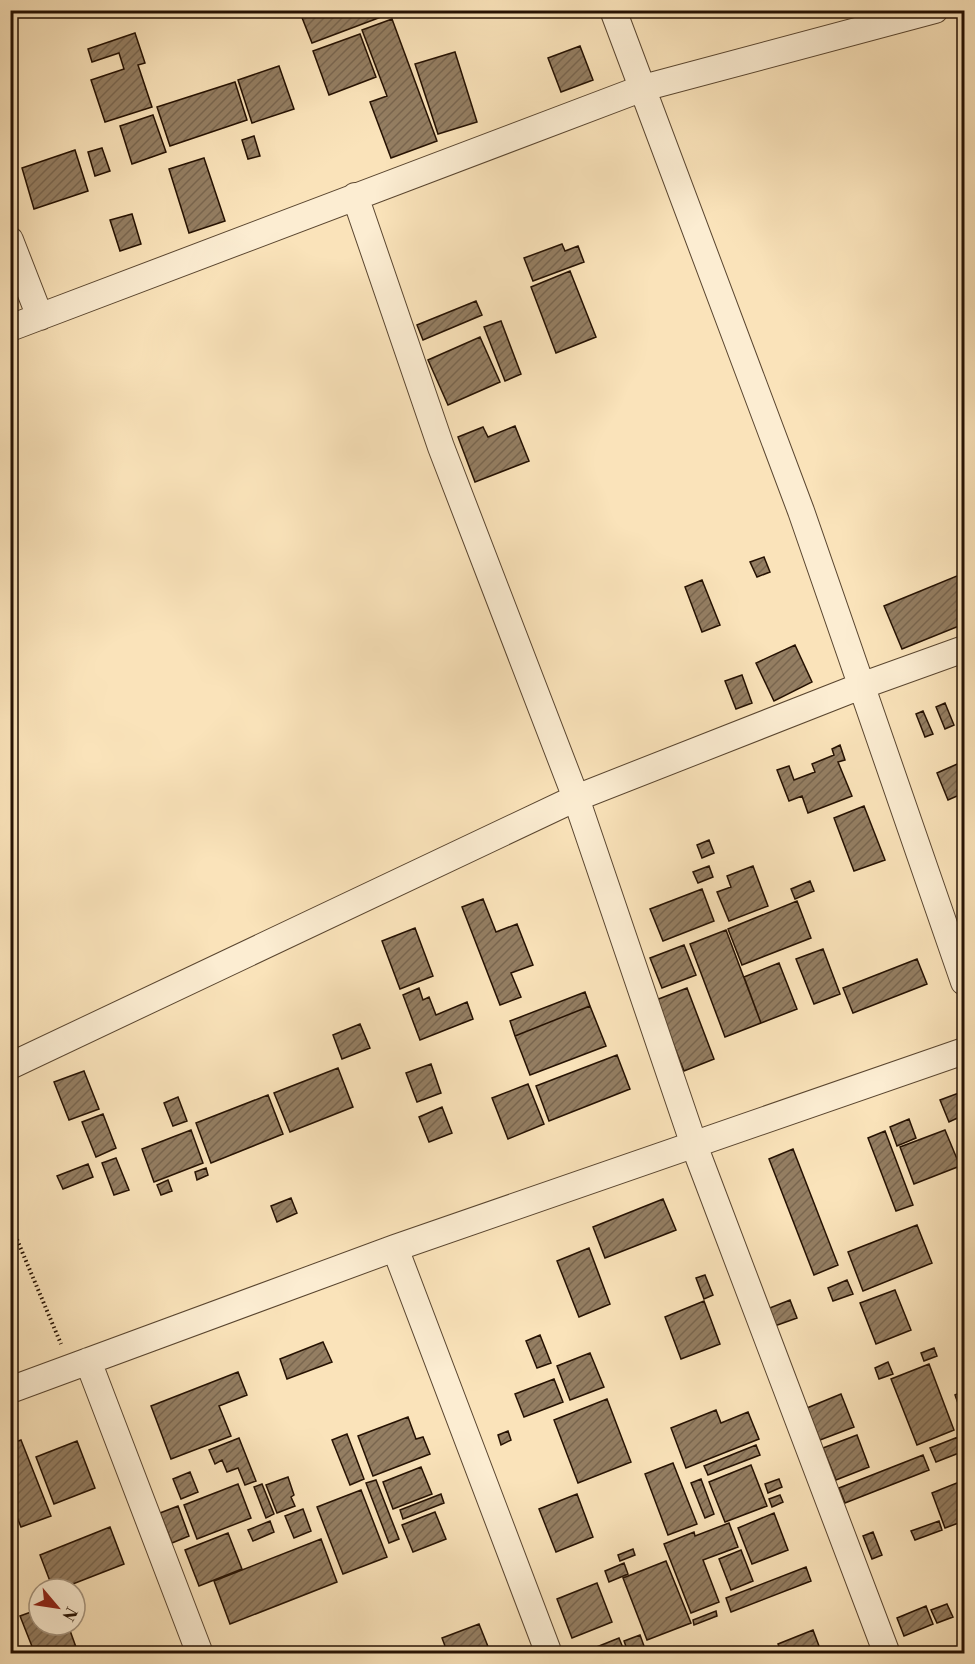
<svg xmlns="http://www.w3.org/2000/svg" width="975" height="1664" viewBox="0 0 975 1664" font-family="'Libre Bodoni',serif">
<defs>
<pattern id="building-hatch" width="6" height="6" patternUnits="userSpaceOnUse" patternTransform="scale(1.5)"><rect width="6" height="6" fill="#947e62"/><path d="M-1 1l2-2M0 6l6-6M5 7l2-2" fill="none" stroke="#79664f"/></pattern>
</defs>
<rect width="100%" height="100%" fill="#fae3ba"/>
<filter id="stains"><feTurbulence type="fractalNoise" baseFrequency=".00333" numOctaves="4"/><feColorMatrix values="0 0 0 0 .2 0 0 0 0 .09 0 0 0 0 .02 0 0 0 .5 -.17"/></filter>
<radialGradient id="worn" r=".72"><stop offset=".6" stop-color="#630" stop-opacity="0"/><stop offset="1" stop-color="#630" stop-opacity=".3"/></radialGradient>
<path fill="url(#building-hatch)" stroke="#251102" stroke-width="1.5" d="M299,10H379L381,17L312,43Z
M392,19L437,141L391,158L370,102L387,96L362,30Z
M135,33L145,63L138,65L152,107L105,122L91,80L124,69L119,53L92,62L88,49Z
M360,34L376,77L329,95L313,51Z
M580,46L593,80L561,92L548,58Z
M455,52L477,122L438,134L415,64Z
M279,66L294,109L252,123L238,80Z
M235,82L247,120L170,146L157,107Z
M153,115L166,152L132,164L120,126Z
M254,136L260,156L248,159L242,140Z
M102,148L110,171L95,176L88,152Z
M75,150L88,191L34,209L22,168Z
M204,158L225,221L189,233L169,169Z
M132,214L141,244L120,251L110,220Z
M562,244L565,251L578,246L584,262L533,281L524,258Z
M570,271L596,337L556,353L531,287Z
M476,301L482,315L423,340L417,325Z
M501,321L521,374L505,381L484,327Z
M480,337L500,382L448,405L428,360Z
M515,426L529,461L475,482L458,437L483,427L488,437Z
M764,557L770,572L757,577L750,562Z
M964,573V624L902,649L884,606Z
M702,580L720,625L702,632L685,587Z
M795,645L812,682L774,701L756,663Z
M742,675L752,703L736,709L725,681Z
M945,703L954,725L945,729L936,707Z
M923,711L933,734L925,737L916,714Z
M840,745L845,760L838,762L852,796L808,813L802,796L789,801L777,770L789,766L794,780L815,772L812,764L834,755L832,749Z
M964,761V793L948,800L937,773Z
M864,806L885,860L854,871L834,818Z
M709,840L714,853L702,858L697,845Z
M709,866L713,877L698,883L693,872Z
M753,866L768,906L729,921L717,892L731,887L727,876Z
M810,881L814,891L795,899L791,889Z
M702,889L714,921L663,941L650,909Z
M483,899L496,932L517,924L533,965L511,973L521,997L500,1005L462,907Z
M797,901L811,938L742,965L728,929Z
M415,928L433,976L400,989L382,941Z
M726,930L761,1023L725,1037L690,944Z
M684,945L696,975L662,988L650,958Z
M823,949L840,994L814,1004L796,959Z
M917,959L927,984L853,1013L843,988Z
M779,963L797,1009L761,1023L744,977Z
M419,988L423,1000L429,997L436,1015L467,1002L473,1019L420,1040L403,995Z
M687,988L714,1059L684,1071L656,1000Z
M585,992L590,1006L515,1036L510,1021Z
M590,1006L606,1046L530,1075L515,1036Z
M360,1024L370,1048L342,1059L333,1035Z
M617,1055L630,1089L549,1121L536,1086Z
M431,1064L441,1093L417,1102L406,1073Z
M338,1068L353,1107L290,1132L274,1093Z
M84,1071L99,1109L69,1120L54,1082Z
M528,1084L544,1124L508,1139L492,1098Z
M964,1091V1115L949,1122L940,1100Z
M268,1095L283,1134L211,1163L196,1123Z
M178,1097L187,1121L173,1126L164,1103Z
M442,1107L452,1133L429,1142L419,1117Z
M103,1114L116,1148L96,1157L82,1122Z
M909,1119L916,1138L897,1146L890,1127Z
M191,1130L203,1163L154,1182L142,1149Z
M945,1130L960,1166L914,1184L900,1147Z
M885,1131L913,1205L896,1211L868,1138Z
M793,1149L838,1265L814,1275L769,1159Z
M116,1158L129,1190L114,1195L102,1163Z
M88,1164L93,1177L63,1189L57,1176Z
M206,1168L208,1175L197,1180L195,1172Z
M168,1180L172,1191L161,1195L157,1185Z
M291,1198L297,1213L277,1222L271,1206Z
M663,1199L676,1230L605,1258L593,1227Z
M917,1225L932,1263L863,1291L848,1252Z
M589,1248L610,1304L579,1317L557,1261Z
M705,1275L713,1295L704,1299L696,1278Z
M847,1280L853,1294L833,1301L828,1288Z
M895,1290L911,1330L876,1344L860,1303Z
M790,1300L797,1318L769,1328L762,1311Z
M704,1301L720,1344L681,1359L665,1317Z
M540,1335L551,1363L537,1368L526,1341Z
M323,1342L332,1362L287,1379L280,1359Z
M934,1348L937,1356L924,1361L921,1353Z
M590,1353L604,1387L570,1400L557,1366Z
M888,1362L893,1374L879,1379L875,1368Z
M929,1364L954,1430L917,1445L891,1379Z
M238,1372L247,1395L219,1406L231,1436L171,1459L151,1406Z
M554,1379L563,1402L524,1417L515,1394Z
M964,1391V1420L955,1395Z
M841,1394L854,1427L820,1440L807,1408Z
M607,1399L631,1462L578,1483L554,1420Z
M716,1410L721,1423L748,1412L759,1439L686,1468L671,1428Z
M408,1417L416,1439L423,1437L430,1454L373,1476L358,1436Z
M508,1431L511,1440L501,1445L498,1435Z
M347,1434L364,1479L350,1485L332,1440Z
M857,1435L869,1467L836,1480L823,1448Z
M958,1437L964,1451L936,1462L930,1448Z
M239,1438L256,1481L245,1485L238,1468L227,1472L222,1460L215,1464L209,1450Z
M21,1440L51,1516L21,1527L10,1500V1444Z
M77,1441L95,1488L54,1504L36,1457Z
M756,1445L760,1455L708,1475L704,1466Z
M923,1455L929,1470L845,1503L839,1488Z
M673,1463L697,1524L668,1535L645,1474Z
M751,1465L767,1506L725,1522L709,1482Z
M421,1467L432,1494L393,1509L383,1482Z
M190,1472L198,1492L181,1499L173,1479Z
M288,1477L294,1495L291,1497L295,1506L277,1513L266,1485Z
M701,1479L714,1514L705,1518L691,1483Z
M779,1479L782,1487L768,1493L765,1484Z
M376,1480L399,1539L389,1543L366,1483Z
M964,1480V1521L945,1528L932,1493Z
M238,1484L251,1518L197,1539L184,1505Z
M262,1484L274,1514L266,1518L254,1487Z
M361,1490L387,1557L343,1574L317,1507Z
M441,1494L444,1503L403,1519L400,1510Z
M577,1494L593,1537L556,1552L539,1509Z
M780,1495L783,1502L772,1507L769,1499Z
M178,1506L189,1536L172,1543L160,1513Z
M303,1509L311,1531L294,1538L285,1516Z
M435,1512L446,1539L413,1552L402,1525Z
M774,1513L788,1550L752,1564L738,1528Z
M270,1521L274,1532L253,1541L248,1530Z
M939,1521L942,1530L915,1540L911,1531Z
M729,1523L738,1547L703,1560L719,1602L691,1613L664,1544L694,1532L695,1536Z
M110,1527L124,1564L60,1589H53L40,1555Z
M873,1532L882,1555L872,1559L863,1536Z
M228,1533L242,1569L199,1586L185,1550Z
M321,1539L337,1582L230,1624L214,1581Z
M633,1549L635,1555L620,1561L618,1555Z
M741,1550L753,1581L731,1590L719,1559Z
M666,1561L691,1623L647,1640L623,1578Z
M624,1563L628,1574L609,1582L605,1571Z
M806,1567L811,1581L731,1612L726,1598Z
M597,1583L612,1622L572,1638L557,1599Z
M947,1604L953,1617L937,1623L931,1610Z
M926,1606L933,1624L904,1636L897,1618Z
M39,1609V1625H68L77,1650L69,1654H35L20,1616Z
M716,1611L717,1616L694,1625L693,1620Z
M479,1624L491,1654H448L442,1638Z
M813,1630L822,1654H782L778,1644Z
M640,1635L644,1646L628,1652L624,1641Z
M619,1638L625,1653L579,1654Z"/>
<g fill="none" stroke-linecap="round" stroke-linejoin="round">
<g stroke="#5a4630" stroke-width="28">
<path id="minor" d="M613,10L801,511L964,982
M355,196L441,447L576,798L694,1145L887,1654
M10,240L40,317
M10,328L643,88L935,10
M10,1066L576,798L861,686L964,649
M395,1248L549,1654
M88,1361L200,1654
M10,1390L395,1248L964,1051"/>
</g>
<path stroke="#251102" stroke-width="4" stroke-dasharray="1.5 3" stroke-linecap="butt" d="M10,1223L61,1344"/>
<use href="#minor" stroke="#fcedd2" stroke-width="26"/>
</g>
<rect width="975" height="1664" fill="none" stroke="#fae3ba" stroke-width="36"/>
<rect x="12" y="12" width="951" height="1640" fill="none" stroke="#251102" stroke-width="3"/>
<rect x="18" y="18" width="939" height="1628" fill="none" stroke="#251102" stroke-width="1.5"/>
<g transform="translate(57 1607) rotate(119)"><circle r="28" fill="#fcedd2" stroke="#a6957f" stroke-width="1.5"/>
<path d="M0-4.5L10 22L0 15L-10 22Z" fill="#8f2418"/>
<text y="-9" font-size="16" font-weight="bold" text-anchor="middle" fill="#251102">N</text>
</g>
<rect width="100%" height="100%" filter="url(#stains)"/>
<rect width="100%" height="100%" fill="url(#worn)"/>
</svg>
